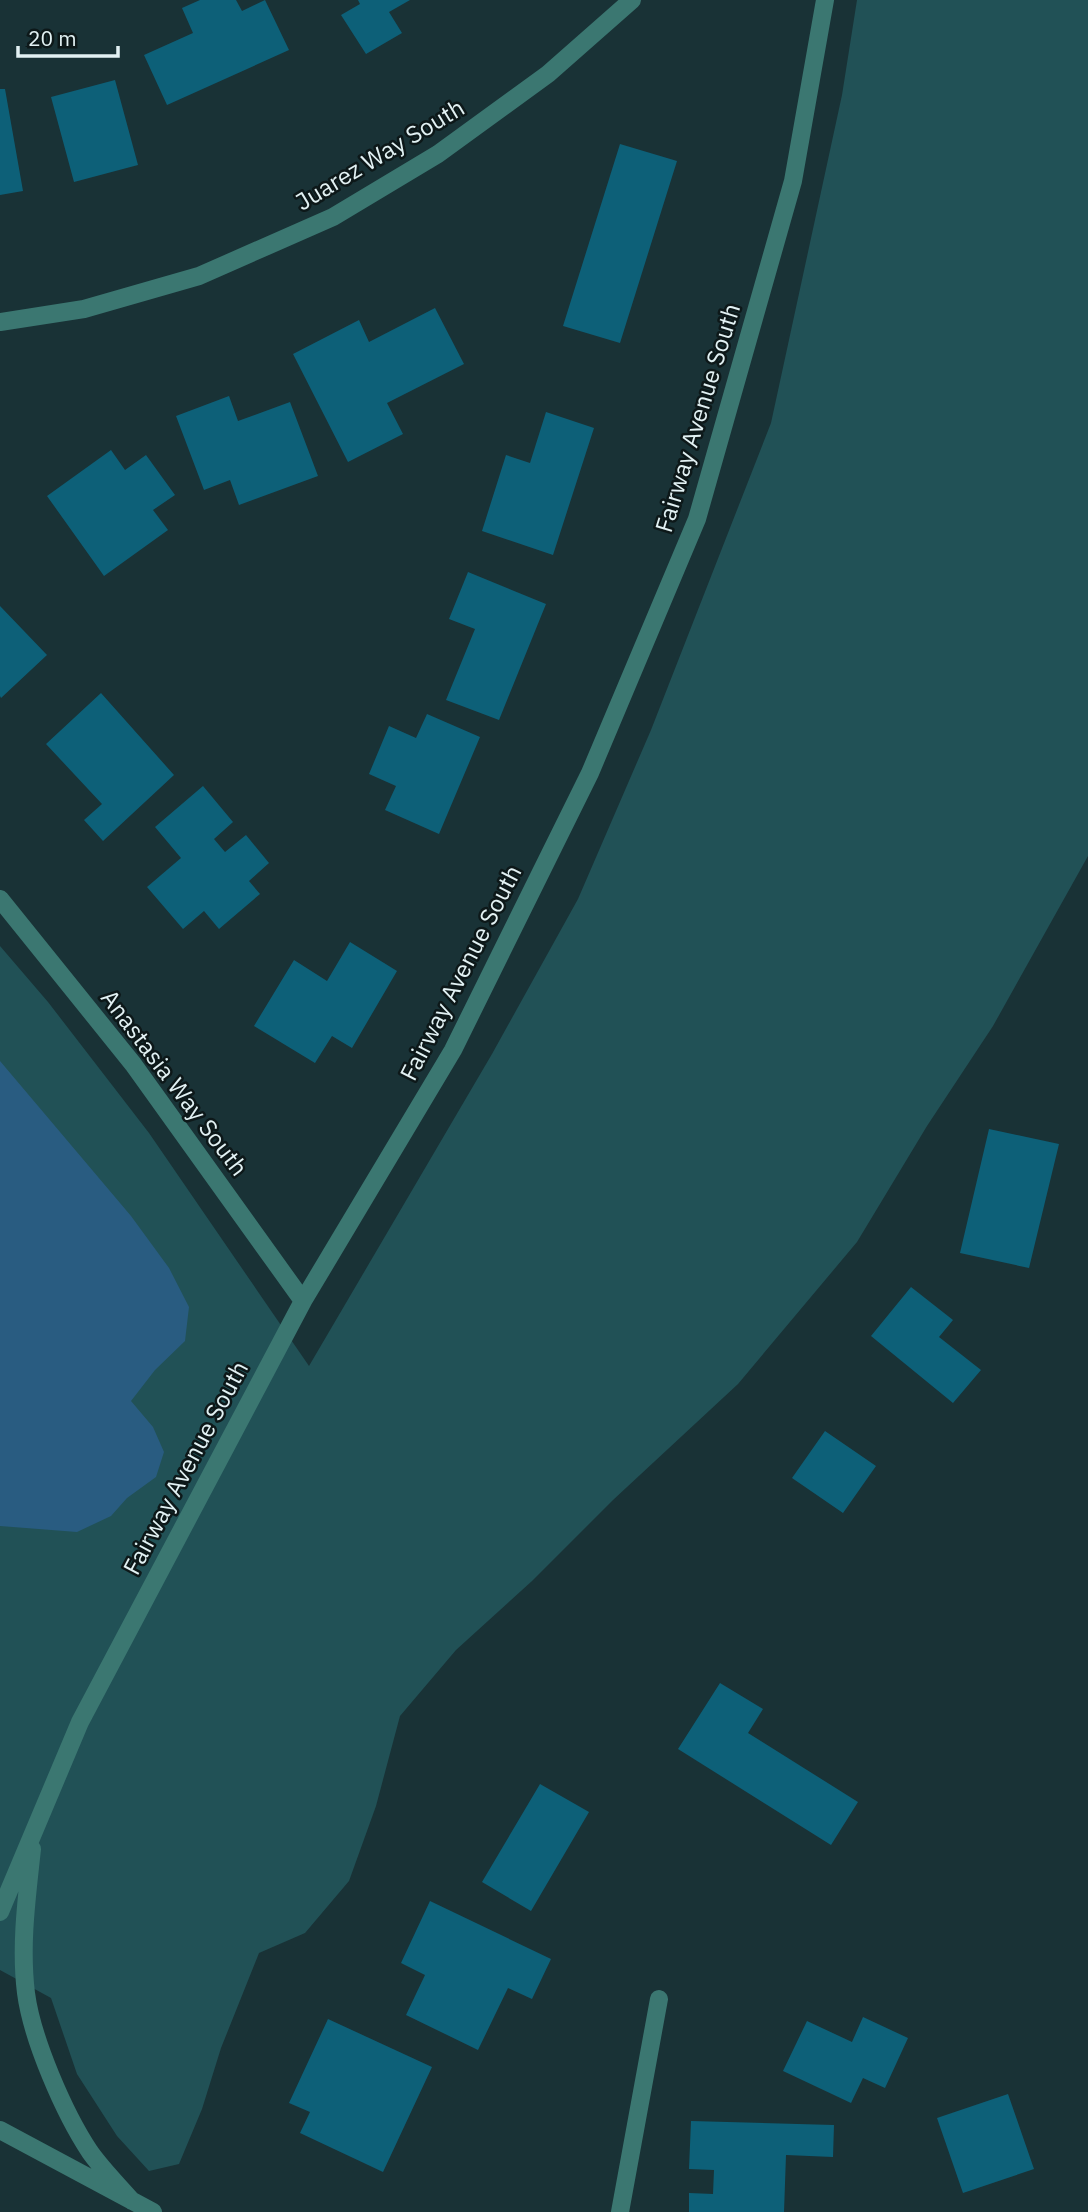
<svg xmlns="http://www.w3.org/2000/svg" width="1088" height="2212" viewBox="0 0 1088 2212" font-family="'IBM Plex Sans',sans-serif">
<rect width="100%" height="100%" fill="#193236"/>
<path fill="#215156" d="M857,0H1088V856L993,1026L927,1126L857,1242L738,1384L613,1500L532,1581L456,1650L400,1716L376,1806L349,1881L305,1933L259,1953L221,2048L202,2109L179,2164L149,2171L117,2136L77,2074L51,1998L0,1970V946L48,1002L149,1133L309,1366L492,1054L578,899L651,730L771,423L842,95Z"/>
<path fill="#295c81" d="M0,1061L131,1216L169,1268L189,1307L185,1341L155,1370L131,1401L153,1427L164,1452L156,1477L127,1498L111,1516L77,1532L0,1526Z"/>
<path fill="#0d6078" d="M200,0H236L242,11L265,0L289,50L167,105L144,55L193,33L182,8Z
M358,0H410L389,12L402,33L366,54L341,15L360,4Z
M115,80L138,165L74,182L51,97Z
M0,89H5L23,191L0,195Z
M620,144L677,161L620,343L563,326Z
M435,308L464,364L387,403L403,434L348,462L293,354L359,320L369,342Z
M229,396L238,421L290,402L318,476L239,505L230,480L204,490L176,416Z
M546,412L594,428L553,555L482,531L506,455L530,463Z
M111,450L125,470L146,455L175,495L153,510L168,530L104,576L47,496Z
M468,572L546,604L499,720L446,700L475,629L449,619Z
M0,606L47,655L1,698L0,696Z
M101,693L174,775L103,841L84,820L102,804L46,744Z
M427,714L480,737L439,834L385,810L396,786L369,774L389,726L416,738Z
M203,786L233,822L214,839L225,852L246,835L269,863L249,881L260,894L219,929L204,911L183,929L147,887L181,858L155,827Z
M350,942L397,971L352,1048L332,1036L315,1063L254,1026L294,960L327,981Z
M989,1129L1059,1144L1029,1268L960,1253Z
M911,1287L953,1320L939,1337L981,1370L953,1403L871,1336Z
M825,1431L876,1466L843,1513L792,1478Z
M720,1683L763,1709L748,1733L858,1802L831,1845L678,1749Z
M540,1784L589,1812L531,1911L482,1882Z
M430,1901L551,1959L532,1999L508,1988L478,2050L406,2015L425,1975L401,1963Z
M863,2017L908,2038L885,2088L863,2078L851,2103L783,2071L807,2021L852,2042Z
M328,2019L432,2067L383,2172L300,2133L310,2112L289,2103Z
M1008,2094L1034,2169L963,2193L937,2118Z
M691,2121L834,2125L833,2157L786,2155L784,2212H689V2193L713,2194L714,2170L689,2169Z"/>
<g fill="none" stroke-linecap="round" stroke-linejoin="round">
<path stroke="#3b7771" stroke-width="18" d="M0,322L84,309L199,276L333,217L438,154L548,74L632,0
M0,899L133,1064L303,1301
M32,1849C27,1896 20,1945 26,1993C32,2039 64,2113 90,2152C102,2169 118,2185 132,2201
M0,1912L80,1722L303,1301L453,1050L590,773L697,519L793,181L825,0
M0,2130L153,2212
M620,2212L659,1999"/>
</g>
<g text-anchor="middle" stroke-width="5" stroke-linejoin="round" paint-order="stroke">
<g font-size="24" fill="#e2f1f3" stroke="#0d1819">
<text transform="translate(380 155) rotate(-31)" y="8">Juarez Way South</text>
<text transform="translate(698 418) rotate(-73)" y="8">Fairway Avenue South</text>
<text transform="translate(461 973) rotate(-63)" y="8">Fairway Avenue South</text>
<text transform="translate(174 1083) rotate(53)" y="8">Anastasia Way South</text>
<text transform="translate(186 1468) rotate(-62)" y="8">Fairway Avenue South</text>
</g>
</g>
<path d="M18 46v10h100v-10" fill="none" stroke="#e2f1f3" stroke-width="3.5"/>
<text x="28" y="46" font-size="21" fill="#e2f1f3" stroke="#0d1819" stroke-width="5" paint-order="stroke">20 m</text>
</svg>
